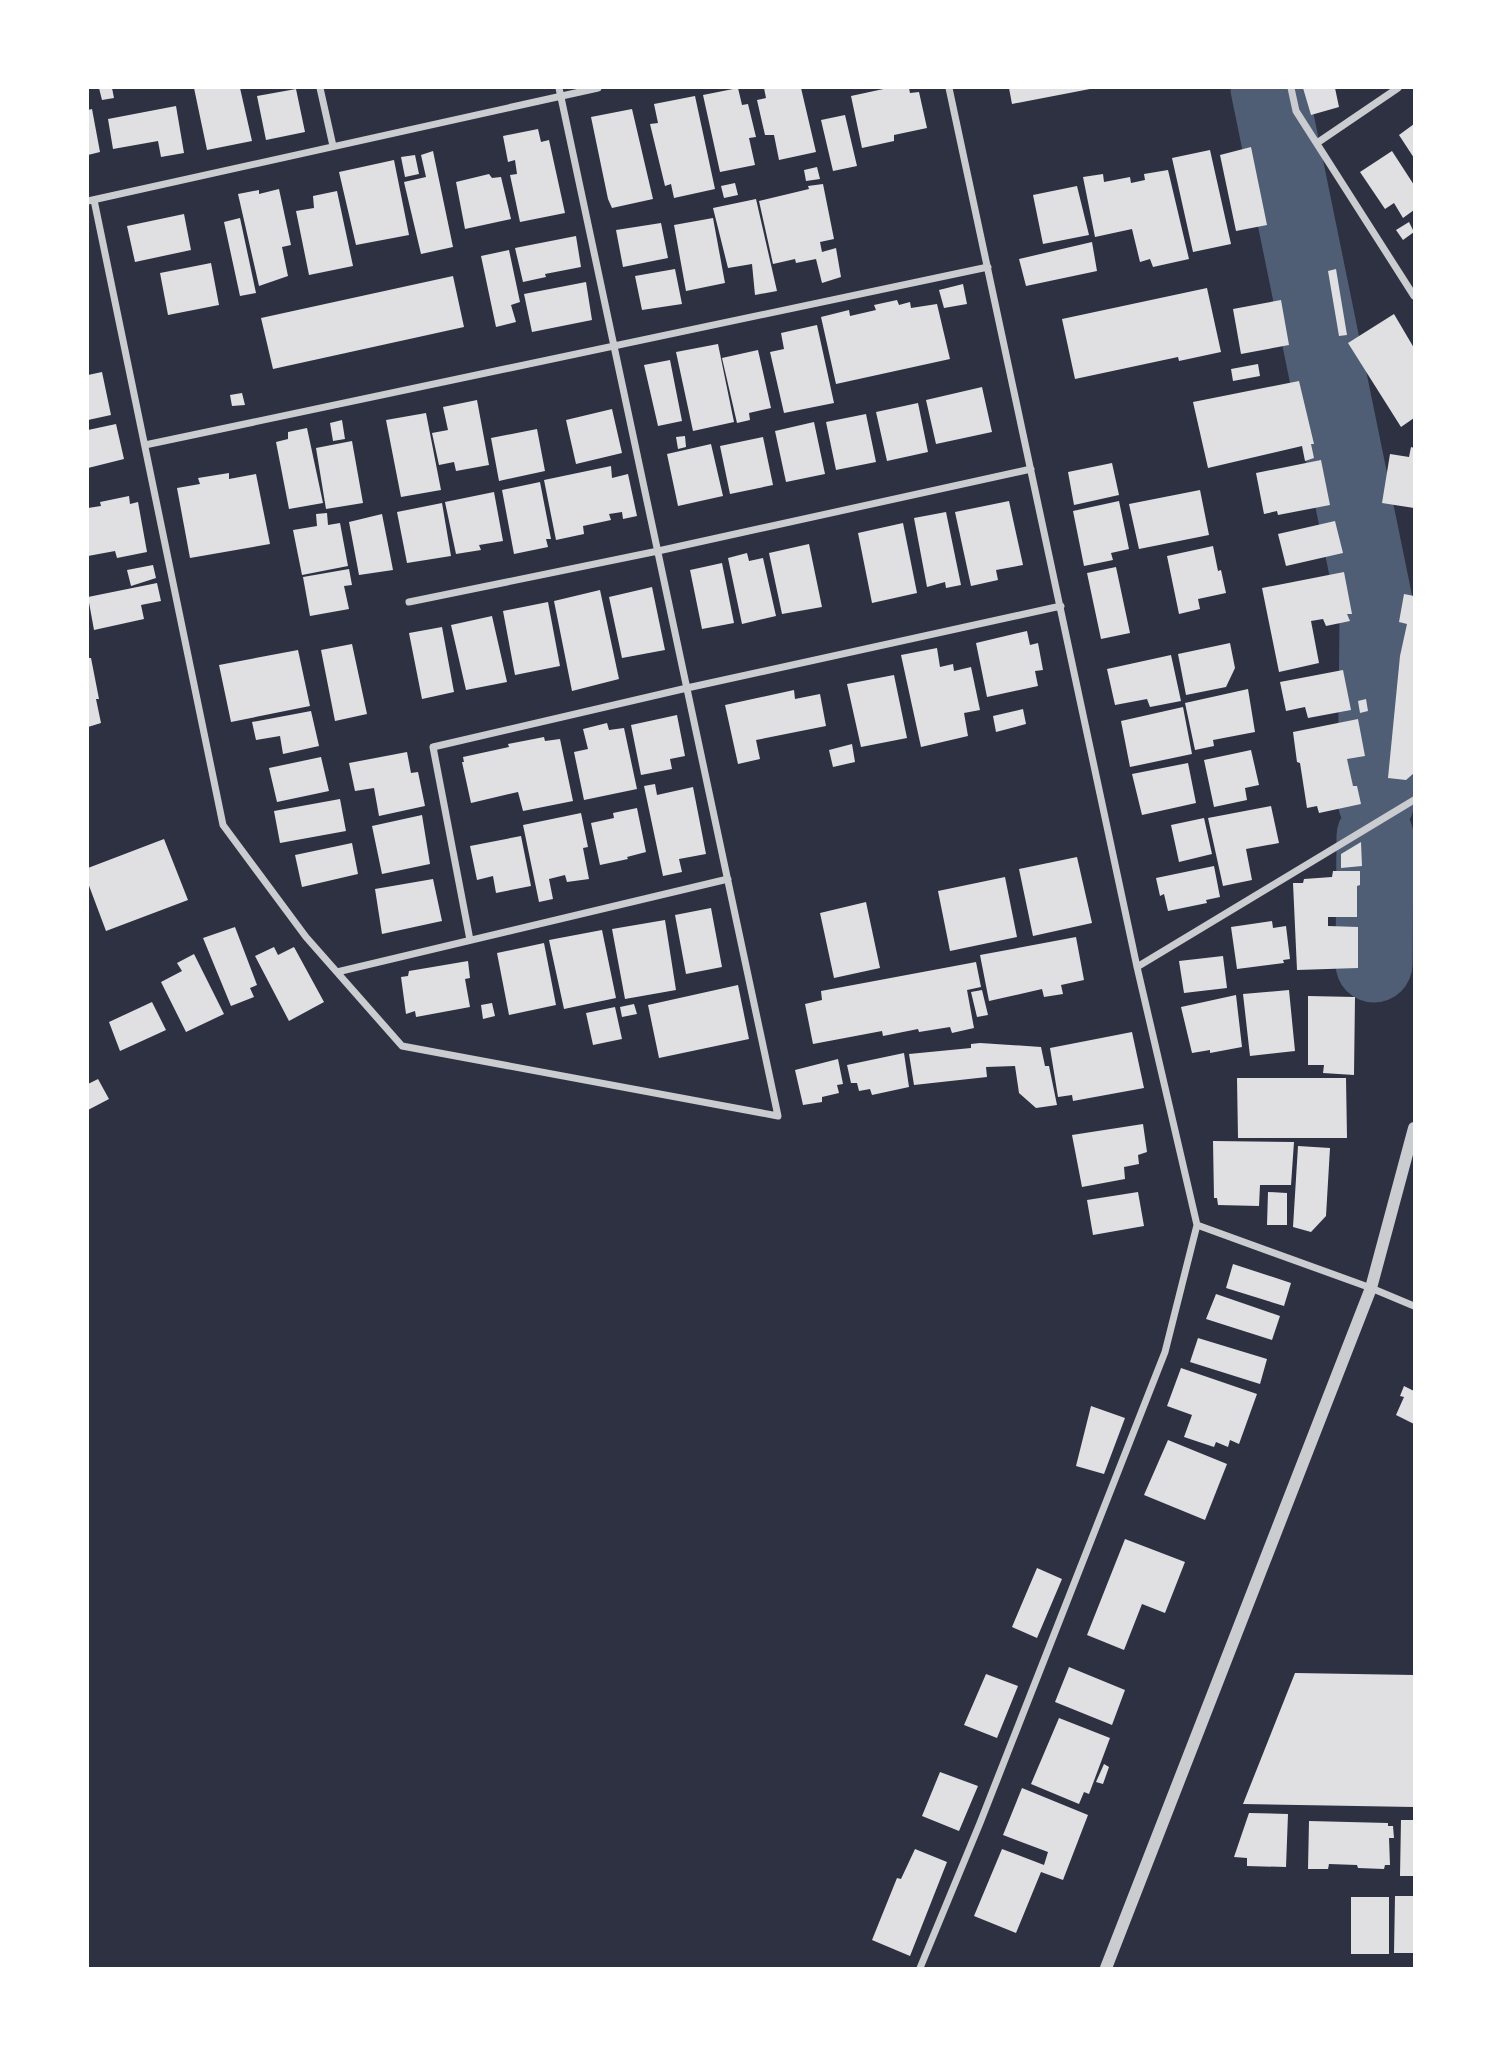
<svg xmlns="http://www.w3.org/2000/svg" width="1502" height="2056" viewBox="0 0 1502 2056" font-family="'Varela Round',sans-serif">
<rect width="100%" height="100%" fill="#2d3142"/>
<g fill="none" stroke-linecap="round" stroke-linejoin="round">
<path stroke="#4f5d75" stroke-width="77" d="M1269,88L1378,621L1376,801
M1374,964L1375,836"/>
</g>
<path fill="#e0e0e3" d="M99,88H112L114,98L102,100Z
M194,88H240L252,141L207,150Z
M738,88L742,105L748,104L756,137L749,138L755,165L720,172L703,95Z
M764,88H801L816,152L779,160L774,135H765L757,100L766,98Z
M888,88H909L910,93L919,92L927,128L894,135V141L862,148L851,96Z
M1009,88H1090V89L1012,104Z
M1303,88H1335L1339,107L1311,115Z
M296,89L305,132L266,140L257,96Z
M695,96L715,189L674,198L671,184L665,186L650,124L658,123L654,104Z
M176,106L184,153L161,157L158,141L113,149L108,119Z
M92,109L100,152L88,155V110Z
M632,109L653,199L612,208L608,199L591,117Z
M845,115L857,166L833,171L821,120Z
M1414,124V158L1399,135Z
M538,129L541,142L549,140L565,213L520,222L510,175L517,174L515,160L508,162L503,136Z
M1251,147L1267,225L1236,231L1220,155Z
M1210,150L1231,244L1193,252L1172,158Z
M433,151L453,247L421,254L404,182L426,177L421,155Z
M1392,151L1414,185V210L1403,218L1394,203L1385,209L1360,172Z
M415,155L419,174L405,177L401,157Z
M394,160L409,235L356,245L339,172Z
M817,167L820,179L806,181L804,170Z
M1168,170L1189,259L1153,267L1150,259L1140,262L1132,229L1095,237L1083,177L1103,174L1104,182L1130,177L1131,183L1145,180L1144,174Z
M489,174L492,178L501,177L511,219L465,229L456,182Z
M735,183L738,195L724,198L721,186Z
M823,184L834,239L820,242L822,252L836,248L841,277L822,283L816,259L796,263L795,259L773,264L759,201L809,189L808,186Z
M1077,186L1089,235L1043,244L1033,195Z
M279,189L291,245L282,247L288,276L259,286L238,194L259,190V194Z
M337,191L353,266L309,275L296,211L314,208L313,196Z
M756,199L777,291L755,295L752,264L728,268L713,208Z
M184,214L191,250L135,262L127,226Z
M240,218L256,293L240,296L224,222Z
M713,218L725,283L686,291L674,225Z
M1409,222L1414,232L1403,240L1396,230Z
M661,223L668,258L623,267L616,230Z
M576,236L581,267L545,274L546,277L523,282L515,248Z
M1092,242L1097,271L1026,286L1019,259Z
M509,250L520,302L511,305L516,322L496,327L481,256Z
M211,263L219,305L168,315L160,273Z
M675,269L682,304L642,310L635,276Z
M1336,269L1347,335L1339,336L1328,271Z
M453,276L464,327L273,369L261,318Z
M586,282L592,320L532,332L524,294Z
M963,284L967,304L944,308L939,290Z
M1207,288L1221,352L1179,361L1178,357L1075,379L1062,319Z
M897,300L899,305L910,302L911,308L937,304L950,359L836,384L821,317L849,310L850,316L876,310L874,305Z
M1281,300L1289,345L1241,354L1233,309Z
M1394,314L1414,348V418L1401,427L1348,343Z
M817,325L834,403L784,413L770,352L784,349L781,333Z
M718,344L734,422L693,431L676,352Z
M758,350L771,408L749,413L750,420L737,423L722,358Z
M670,360L682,421L658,426L644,365Z
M1258,364L1260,376L1233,381L1231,369Z
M102,372L111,415L88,420V375Z
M1299,381L1314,444H1311L1314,458L1305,461L1302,446L1208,468L1193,402Z
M982,387L992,432L936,444L926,400Z
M242,393L245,405L232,406L230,395Z
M477,400L489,465L456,471L454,462L439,465L432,433L448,430L443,407Z
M918,403L928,452L887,461L876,412Z
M612,409L622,453L576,464L566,420Z
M426,413L441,490L401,497L386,420Z
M866,414L876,462L836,470L826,422Z
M342,420L345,439L333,441L330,423Z
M814,422L825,474L786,482L775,431Z
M116,424L124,459L88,468V430Z
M307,428L323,503L289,509L276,442L288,439V432Z
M537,429L545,471L499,481L491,438Z
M685,436L686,447L678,449L676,437Z
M763,437L773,485L730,494L720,446Z
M352,441L363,503L326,509L316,448Z
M711,444L723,496L678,506L667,454Z
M1411,447L1414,448V508L1382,503L1390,454L1409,457Z
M1321,460L1330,505L1278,515L1277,511L1264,514L1256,473Z
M1112,463L1119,495L1074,505L1068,472Z
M611,466L612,478L628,474L637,516L623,519L622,512L609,514L611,520L583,526L584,534L556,540L544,480Z
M229,473V479L256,474L270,544L190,558L177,488L200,484L198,478Z
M540,482L551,539H546L548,547L514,554L502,490Z
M1200,490L1209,535L1139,549L1129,504Z
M494,492L503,541L479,545L481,550L456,554L445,502Z
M129,496L130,504L138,502L147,552L117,558L115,551L88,556V508L101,506L100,502Z
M1009,501L1023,565L996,570L998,580L971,586L955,512Z
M1119,501L1129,549L1111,553L1113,560L1084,566L1073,511Z
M442,503L451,556L407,563L397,512Z
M946,512L961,585L946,588L945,582L927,587L914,518Z
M327,513L328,525L340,523L348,566L302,575L293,530L317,526L316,514Z
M382,514L393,570L359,575L349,522Z
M1335,521L1343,553L1286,566L1278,534Z
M903,523L917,593L872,603L858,533Z
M809,544L822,607L782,614L769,553Z
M1213,546L1218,571L1221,570L1226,593L1198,599L1200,609L1179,614L1167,556Z
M747,553L749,561L763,558L776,616L742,624L728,558Z
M722,563L734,623L702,629L690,570Z
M153,565L156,578L131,586L127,570Z
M1116,567L1130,633L1101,639L1087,573Z
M349,569L352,585L344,586L349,609L310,616L303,577Z
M1344,572L1352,614H1347L1350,621L1326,626L1323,619L1311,621L1319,663L1279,672L1262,588Z
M157,583L161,601L141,605L144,619L94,630L88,597Z
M652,587L665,650L622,658L609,597Z
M600,590L619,679L572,691L554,601Z
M1404,594L1414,596V773L1406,780L1388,778L1400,656L1407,624L1399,622Z
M548,602L560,666L515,675L503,611Z
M492,616L507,682L466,690L451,625Z
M442,627L454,692L422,699L409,633Z
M1027,631L1030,645L1038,643L1043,670L1035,671L1038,686L987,697L976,643Z
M1230,643L1235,668L1226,687L1186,695L1178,654Z
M352,644L367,714L335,721L321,650Z
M937,648L940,667L953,664L954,671L971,667L980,710L964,713L968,736L921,747L901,655Z
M298,650L310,706L231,722L219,665Z
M1171,655L1181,701L1150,707L1147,699L1115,705L1107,669Z
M88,658H91L99,699H96L101,723L88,727Z
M1343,670L1351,710L1308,718L1305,707L1286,711L1280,682Z
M894,675L907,738L861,747L847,684Z
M1248,689L1255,732L1213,740L1214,746L1195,750L1185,703Z
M794,690L795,699L820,694L826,726L756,740L760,759L738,764L725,705Z
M1366,699L1368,711L1360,713L1358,701Z
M1183,707L1192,754L1130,767L1121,721Z
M1023,709L1026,724L996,732L993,716Z
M311,711L319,746L283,754L280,736L256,740L252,722Z
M677,715L685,756L670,759L672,769L641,775L631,725Z
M1358,719L1365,756L1347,759L1353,786H1357L1361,804L1319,813L1317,806L1307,808L1300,763L1297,762L1293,732Z
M607,723L609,730L624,728L637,789L584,800L574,752L588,749L583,729Z
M544,737L545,741L560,739L573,801L523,811L518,792L471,803L462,762H464L463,757L509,747L508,744Z
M852,744L855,762L833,767L829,750Z
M1251,750L1259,785L1245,788L1247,800L1214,807L1204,760Z
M407,752L411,773L418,772L425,806L379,816L374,788L355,791L349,763Z
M321,757L329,791L277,802L269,768Z
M1188,763L1196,803L1142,815L1132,774Z
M655,784L657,795L693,787L706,854L679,859L682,872L663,876L644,786Z
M340,799L346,831L280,843L274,811Z
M1271,806L1279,843L1246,849L1252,880L1223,886L1208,818Z
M637,808L646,852L627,857L628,859L600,865L591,823L614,818L613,813Z
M581,813L588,847L583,848L589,879L567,882L565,875L549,879L553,899L539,902L523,825Z
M422,815L430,864L382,874L372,826Z
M1204,818L1212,854L1179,862L1171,825Z
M521,836L531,886L496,893L493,876L477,880L470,846Z
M164,839L188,900L106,931L88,883V868Z
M1361,842L1362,866L1341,868V854Z
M352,843L358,874L302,887L295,855Z
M1077,857L1092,923L1033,936L1019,869Z
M1214,866L1220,897L1206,900L1207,903L1168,911L1164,894L1160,896L1156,878Z
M1333,871H1360V885L1357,886V917H1328V926L1358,927V968L1297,970L1293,883H1303L1304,879L1332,877Z
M1005,877L1017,937L950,951L938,891Z
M433,879L442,921L382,934L375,889Z
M866,902L880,968L834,978L820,913Z
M711,908L722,967L686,974L675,915Z
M665,920L676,990L625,999L612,929Z
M1272,921L1273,928L1286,926L1290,959L1283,960L1284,963L1237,969L1231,927Z
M235,927L257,985L250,988L254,997L231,1006L203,938Z
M602,930L616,998L564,1009L549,940Z
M1076,937L1084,980L1061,985L1063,994L1044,997L1042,989L989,1001L980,955Z
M544,943L556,1005L509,1015L497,953Z
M274,947L278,955L294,947L324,1002L289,1021L255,956Z
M194,954L224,1014L186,1032L161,982L182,971L177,963Z
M1223,956L1227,988L1184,993L1179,961Z
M468,961L470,978L465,979L470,1007L416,1017L415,1011L406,1014L401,977L408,976L409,971Z
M976,962L981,987L967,990L974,1028L952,1033L950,1027L919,1032L918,1029L883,1036L882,1031L813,1044L805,1004L822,1000L821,991Z
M738,985L749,1039L659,1058L648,1005Z
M982,990L988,1015L977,1017L971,992Z
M1289,990L1295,1051L1250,1056L1243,994Z
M1236,995L1242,1047L1210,1053V1050L1192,1053L1181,1007Z
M1308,996L1355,997L1354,1075L1323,1073L1324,1065H1308Z
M152,1002L166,1030L120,1051L109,1022Z
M492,1003L495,1016L483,1019L481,1005Z
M634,1004L637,1014L622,1017L620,1007Z
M615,1007L622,1039L593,1045L586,1013Z
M1132,1032L1144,1088L1073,1101L1072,1095L1058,1097L1050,1048Z
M980,1043L1041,1047L1045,1066H1049L1057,1105L1036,1108L1019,1093L1015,1066L986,1067L987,1077L914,1085L909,1054L971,1048V1044Z
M904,1053L909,1087L872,1095L870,1089L859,1091L857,1083H851L847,1065Z
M838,1059L843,1084L837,1085L839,1093L822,1097V1102L803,1105L795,1070Z
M1237,1078H1346L1347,1138H1238Z
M98,1079L109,1099L88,1110V1084Z
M1143,1124L1147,1152L1138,1155L1139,1164L1124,1167L1125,1179L1082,1187L1072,1135Z
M1213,1141L1294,1142L1291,1185H1260L1259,1206L1218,1205L1217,1198H1214Z
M1298,1146L1330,1148L1326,1216L1311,1232L1293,1227Z
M1138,1192L1144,1226L1093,1235L1087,1200Z
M1268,1192L1287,1193V1225H1267Z
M1233,1264L1291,1283L1284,1306L1226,1288Z
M1216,1294L1280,1316L1272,1340L1206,1319Z
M1198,1338L1267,1359L1260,1384L1190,1362Z
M1181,1368L1257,1394L1239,1444L1230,1440L1228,1447L1216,1442L1214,1447L1184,1437L1192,1415L1167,1406Z
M1404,1386L1414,1391V1424L1396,1415L1404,1397L1400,1396Z
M1091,1406L1125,1418L1104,1474L1076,1466Z
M1168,1440L1227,1464L1205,1520L1144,1495Z
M1125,1539L1185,1562L1165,1613L1142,1604L1124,1650L1087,1635Z
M1037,1568L1062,1579L1037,1638L1012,1627Z
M1069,1667L1125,1690L1112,1725L1055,1702Z
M1295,1673L1414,1675V1807L1243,1804Z
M986,1674L1018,1686L997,1738L964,1725Z
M1059,1718L1110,1738L1089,1794L1084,1792L1079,1804L1031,1784Z
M1104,1764L1109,1767L1103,1784L1096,1782Z
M940,1772L978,1786L959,1831L922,1816Z
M1022,1788L1088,1815L1063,1880L1041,1872L1016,1933L974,1916L1002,1849L1044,1865L1048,1852L1003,1835Z
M1249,1813L1288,1814L1286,1867L1247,1866V1858L1234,1857Z
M1401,1820H1414V1876H1400Z
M1309,1821L1388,1823V1826H1393L1394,1838H1389L1390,1865H1385L1384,1869L1358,1868L1357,1865L1329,1864L1328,1869H1308Z
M915,1849L947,1862L910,1956L872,1940L897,1878L901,1879Z
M1395,1896H1414V1953H1394Z
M1351,1897H1389V1954H1351Z"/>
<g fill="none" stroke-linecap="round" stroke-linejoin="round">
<path stroke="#caccd0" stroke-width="7" d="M320,88L333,146
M1291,88L1296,111L1414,296
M1317,143L1398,88
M94,200L223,825L306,937L402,1046L778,1116L559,88
M88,201L598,88
M145,445L988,267
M409,602L658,551L1031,469
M470,940L433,747L687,688L1061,606
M1137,967L1414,800
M337,972L728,879
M1197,1225L1371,1288L1414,1306
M920,1968L980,1823L1165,1352L1197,1225L1137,967L949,88"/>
<path stroke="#caccd0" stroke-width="12" d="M1106,1968L1371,1288L1414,1128"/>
</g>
<rect width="1502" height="2056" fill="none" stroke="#ffffff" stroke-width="178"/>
</svg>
